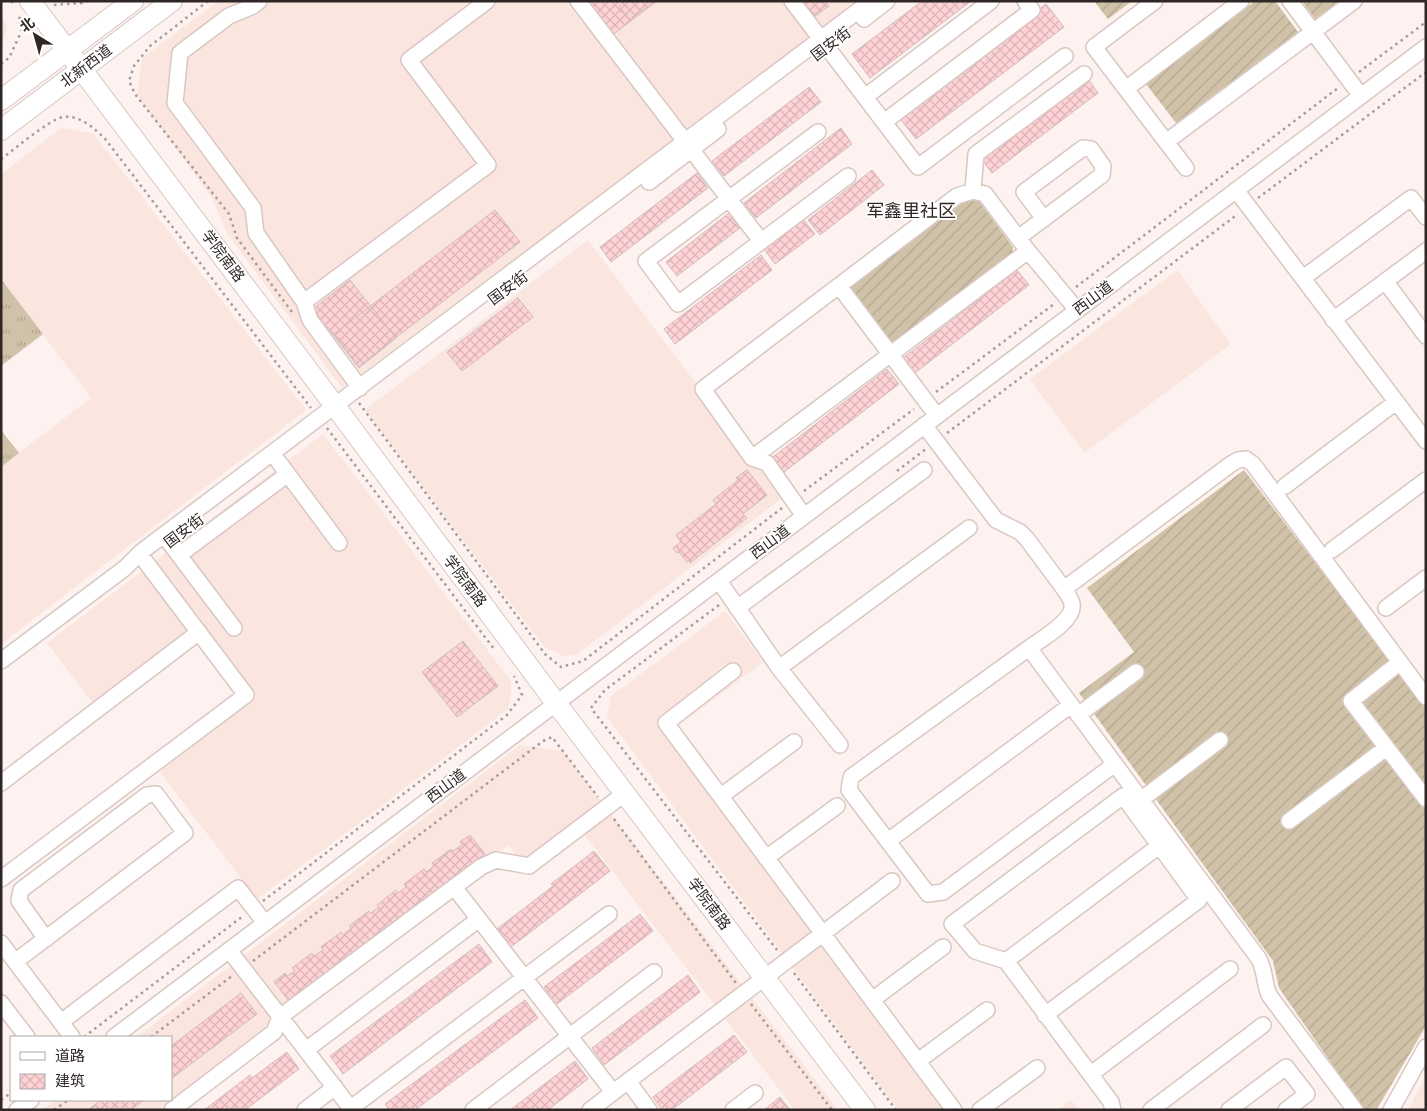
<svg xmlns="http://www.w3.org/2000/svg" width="1427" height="1111" viewBox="0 0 1427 1111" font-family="Bitter,'Noto Sans SC',serif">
<defs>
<pattern id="grass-tufts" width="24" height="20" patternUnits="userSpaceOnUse" patternTransform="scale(1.25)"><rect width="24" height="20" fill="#d0c2a8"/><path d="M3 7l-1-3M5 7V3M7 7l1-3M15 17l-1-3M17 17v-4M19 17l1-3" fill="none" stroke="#b3a790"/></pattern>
<pattern id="garden-furrows" width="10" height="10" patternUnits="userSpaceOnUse" patternTransform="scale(1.25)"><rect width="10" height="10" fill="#d0c2a8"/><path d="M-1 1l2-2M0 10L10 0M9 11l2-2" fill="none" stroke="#b3a790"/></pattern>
<pattern id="building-cross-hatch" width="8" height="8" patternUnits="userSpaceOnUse" patternTransform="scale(1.25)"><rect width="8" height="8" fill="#ffd2d5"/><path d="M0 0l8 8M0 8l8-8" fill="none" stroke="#dbb4b7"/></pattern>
</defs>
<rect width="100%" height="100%" fill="#fdf2ef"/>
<path fill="#fae5df" d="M218,1H565L596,41L566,1H856L546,236L342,388L227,233L212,198L137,95L142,58Z
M1,18L7,25L1,49Z
M61,128L93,133L306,410L1,644V466L91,398L1,279V174Z
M588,240L782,498L576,655L563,656L544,647L365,410Z
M1177,270L1231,344L1084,453L1030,379Z
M323,434L511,681V695L508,709L355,826L257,899L160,772L256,697L200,624L94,705L47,643Z
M725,611L763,662L673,730L951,1110H898L607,717L611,696Z
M520,745L563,751L838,1110H795L583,833L531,873L508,845L158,1110H42L55,1100H171V1037H137Z
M1426,1078V1110H1408L1421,1085Z
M1071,1100L1079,1110H1059Z"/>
<path fill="url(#grass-tufts)" d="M1,279L43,334L1,366Z
M1,430L19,453L1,467Z"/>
<path fill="url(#garden-furrows)" d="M1094,1H1132L1108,19Z
M1255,1H1275L1298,32L1176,123L1146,84Z
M1302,1H1339L1315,19Z
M964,200L979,201L1013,247L1012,255L895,342L887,340L850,291L851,283Z
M1244,470L1426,707V1026L1377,1109L1364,1110L1279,988L1273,961L1079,693L1134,652L1087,588Z"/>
<path fill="url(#building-cross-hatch)" stroke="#d1bebf" d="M585,1H657L611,36Z
M625,1H655L630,20L619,6Z
M805,1H825L829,6L814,17L804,2Z
M922,1H971L870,78L852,54Z
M1046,4L1064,27L916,139L898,116Z
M1089,80L1098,93L992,173L982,160Z
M809,87L821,102L724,176L712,161Z
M841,128L852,144L756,218L744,203Z
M872,170L884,185L820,235L808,220Z
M697,173L708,188L611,262L600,247Z
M495,210L520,242L359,366L334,334Z
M729,213L740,228L677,276L666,262Z
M803,219L815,234L775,264L764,249Z
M761,255L772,270L675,344L664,329Z
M1017,270L1029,285L911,376L899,361Z
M350,280L396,338L359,368L313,309Z
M518,298L533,317L462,371L447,352Z
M887,369L899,384L780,475L769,460Z
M747,470L767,495L743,514L747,518L690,563L689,560L687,562L679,552L677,553L673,548L681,542L676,535L716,504L713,500L738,480L736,478Z
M463,641L498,686L457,717L422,672Z
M470,835L485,854L289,1001L274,982L285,973L287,976L295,971L292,968L312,953L314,956L323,950L321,947L341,932L343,935L351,928L349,926L369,911L371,913L379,907L377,905L396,890L398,893L406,887L404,884L424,869L426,872L434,866L432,863L451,849L453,851L462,845L460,842Z
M594,851L610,871L511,947L497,929L553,886L551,884Z
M640,914L653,931L557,1004L544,987Z
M479,944L492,962L343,1074L330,1056Z
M688,975L700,992L604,1065L592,1048Z
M241,993L257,1014L171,1079V1046Z
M525,1000L538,1018L415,1110H389L385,1104Z
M734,1035L747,1052L672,1110H662L653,1097Z
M287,1052L299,1069L245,1110H204L250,1075L252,1078Z
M575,1061L588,1079L548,1110H510Z
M780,1097L790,1110H764Z
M101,1100H144L131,1110H88Z"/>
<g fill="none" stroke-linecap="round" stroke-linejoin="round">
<g stroke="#d9c7c2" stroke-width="18">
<path id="minor" d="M259,1L253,6L229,16L180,53L175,103L253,208L256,233L304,302L310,320L360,388
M578,1L761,241
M792,1L918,167L1065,56
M1155,1L1094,47L1186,168
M1290,1L1361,96
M864,19L887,1
M1126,89L1241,1
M865,97L991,1
M884,122L1032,10L1025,1
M818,132L646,261L678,304L848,176
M1166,142L1354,1
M649,182L718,129
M1236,190L1426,441
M973,191L976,154L1084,74
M1018,238L1102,175L1103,166L1091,149L1083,148L1024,192L1044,219
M1303,278L1411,198L1426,217
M1385,281L1426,336
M839,286L937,416
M304,302L488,165L409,60L487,1
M1333,320L1426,251
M924,425L996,520L1020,532L1027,539L1064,589L1231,464L1238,460L1246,459L1253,464L1426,697
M752,458L1028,251
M278,461L339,543
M1285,486L1396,402
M804,516L767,463L752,458L703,389L957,196L973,191L985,194L1028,251L1077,310
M169,542L234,628
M1332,550L1426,480
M179,555L288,474
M719,581L779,668L840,745
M1064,589C1067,594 1071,598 1072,604C1075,621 1041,639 1029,648L1259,959C1265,970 1264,983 1269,995L1355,1110
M737,608L924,470
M1386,608L1426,578
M1029,648L851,777L849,790L928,894L943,892L1115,764
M1,661L125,568L141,552L871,1
M1399,663L1351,701L1426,799
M779,668L969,528
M733,671L666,723L954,1110
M1078,715L1136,672
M1,783L199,632
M721,796L794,742
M1142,799L1220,740
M1289,821L1386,748
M888,841L1071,705
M766,858L837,806
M1,879L246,695L145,561
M454,887L613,1092
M1,943L72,1037
M229,950L352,1110
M16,961L185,833L156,794L147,795L21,890L19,901L46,939
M1006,961L1159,846
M872,1000L943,947
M1,1003L27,1037
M1045,1015L1199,900L1123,796L952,924L975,951L1006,961L1111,1102L1113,1110
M61,1022L238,888L265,923
M114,1037L1426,47
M306,1050L479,919
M918,1061L987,1010
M1091,1074L1230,969
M628,1081L649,1110
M351,1108L609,914
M17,1110L31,1100
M172,1110L274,1032L280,1017L481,867L496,860L529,866L624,794
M305,1110L335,1087
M473,1110L654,972
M590,1110L892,881
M733,1110L755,1093
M980,1110L1037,1068
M1151,1110L1263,1025
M1229,1110L1286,1067L1307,1094L1286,1110
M1391,1110L1426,1047"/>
</g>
<g stroke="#d9c7c2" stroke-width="22">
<path id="major" d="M30,1L335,406L556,703L865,1110
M1,100L133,1
M1,130L172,1"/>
</g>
<path stroke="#a69c9a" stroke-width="2.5" stroke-dasharray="2.5 4" stroke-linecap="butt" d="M11,1L15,6
M208,1L150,46L134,66L129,81L135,94L229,214L237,238L292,312
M54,5L82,3L87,1
M1,64L9,58L22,30L19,15
M1359,72L1426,22
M1,159C14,150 48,120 63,117C81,115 95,129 106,140L311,408
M1258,198L1426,72
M1076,287L1338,88
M936,392L1054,304
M359,403L545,654L561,667L583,661L782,508
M327,428L494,649
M947,433L1238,214
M897,471L926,449
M804,491L914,409
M719,605L605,690L591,708L777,950
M614,819L736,983
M263,901L507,715L522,695L514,676
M253,961L543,741L552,737L598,797
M794,973L896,1110
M751,1004L832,1110
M84,1037L243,916
M151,1037L232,976
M1,1100L11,1093
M54,1110L68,1100"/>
<use href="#minor" stroke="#fff" stroke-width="15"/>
<use href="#major" stroke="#fff" stroke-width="20"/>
</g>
<g text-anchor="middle" stroke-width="4" stroke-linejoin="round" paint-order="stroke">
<g font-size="15" fill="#2e2725" stroke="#fff">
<text transform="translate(831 44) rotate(-37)" y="5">国安街</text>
<text transform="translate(86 66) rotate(-37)" y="5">北新西道</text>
<text transform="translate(223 256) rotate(53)" y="5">学院南路</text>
<text transform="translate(508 288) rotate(-37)" y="5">国安街</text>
<text transform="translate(1093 298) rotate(-37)" y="5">西山道</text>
<text transform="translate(184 531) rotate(-37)" y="5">国安街</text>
<text transform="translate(770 542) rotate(-37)" y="5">西山道</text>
<text transform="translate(465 581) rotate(53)" y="5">学院南路</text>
<text transform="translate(446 786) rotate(-37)" y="5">西山道</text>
<text transform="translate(709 904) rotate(53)" y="5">学院南路</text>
</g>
<g font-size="18" fill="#2e2725" stroke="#fff">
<text x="911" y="217">军鑫里社区</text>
</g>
</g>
<rect width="1427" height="1111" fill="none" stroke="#2e2725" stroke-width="5"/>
<rect x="10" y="1036" width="162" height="65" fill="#ffffff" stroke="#aba9a8"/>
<rect x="20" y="1052" width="25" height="8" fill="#ffffff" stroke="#aba9a8"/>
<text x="55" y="1061" font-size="15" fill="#2e2725">道路</text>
<rect x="20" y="1074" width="25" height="15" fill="url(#building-cross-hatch)" stroke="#aba9a8"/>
<text x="55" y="1086" font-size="15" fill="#2e2725">建筑</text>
<g transform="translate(35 35) rotate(323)" stroke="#ffffff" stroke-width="4" paint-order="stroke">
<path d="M0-4L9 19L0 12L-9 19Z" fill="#2e2725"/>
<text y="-8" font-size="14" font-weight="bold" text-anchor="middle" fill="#2e2725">北</text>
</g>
</svg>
